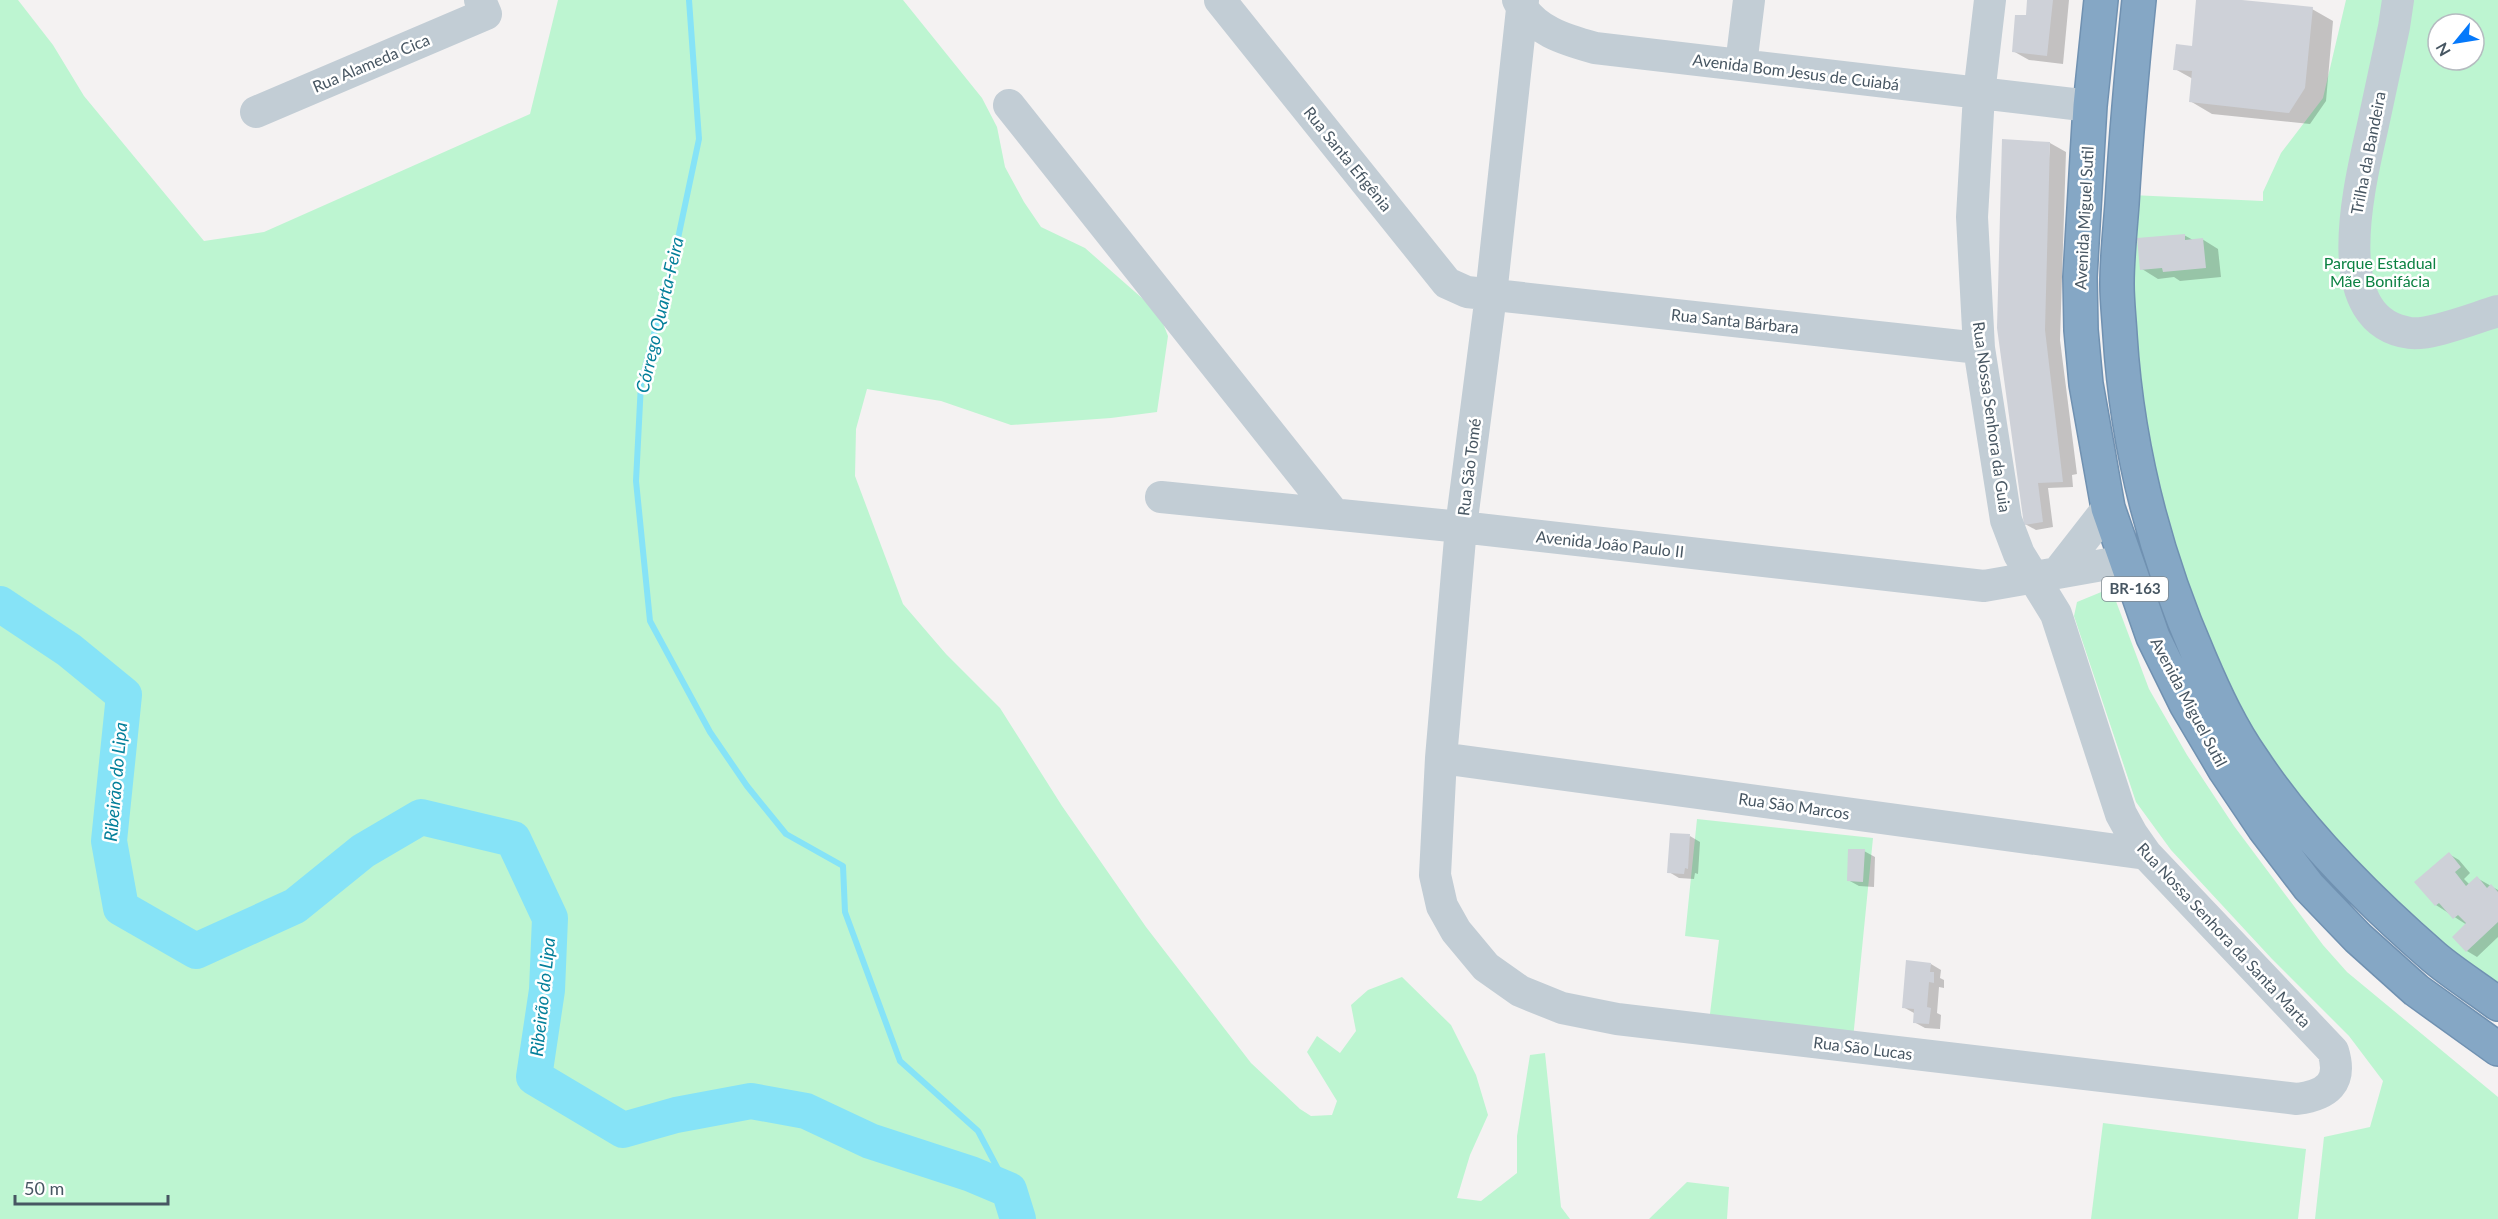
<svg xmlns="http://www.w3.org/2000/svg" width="2498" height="1219" viewBox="0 0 2498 1219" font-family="Lato,sans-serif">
<rect width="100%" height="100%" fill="#f4f2f2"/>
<path fill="#bdf5d1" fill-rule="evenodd" d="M0,0H18L53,45L84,96L204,241L264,232L530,114L558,0H903L982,98L997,127L1005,167L1024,202L1041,227L1085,248L1159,313L1168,336L1157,412L1111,418L1011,425L941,401L867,389L856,429L855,476L903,604L946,654L1000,708L1062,806L1146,927L1251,1063L1300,1109L1311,1116L1332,1115L1337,1101L1307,1052L1317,1036L1340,1053L1356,1031L1351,1005L1368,990L1402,977L1451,1025L1476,1075L1488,1115L1470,1155L1457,1198L1481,1201L1517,1173V1136L1530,1055L1545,1053L1561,1207L1570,1219H0Z
M2346,0H2498V989L2416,925L2348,861L2261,750L2211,656L2172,560L2124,301L2131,195L2263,201V192L2281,153L2323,98ZM2438,24H2474V60H2438Z
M2111,588L2149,689L2187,755L2234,826L2323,945L2347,972L2498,1097V1219H2315L2324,1137L2370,1127L2383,1081L2349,1036L2272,959L2171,850L2136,802L2074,616L2077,602Z
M1697,819L1873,838L1853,1039L1709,1022L1719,940L1685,936Z
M2103,1123L2306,1149L2298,1219H2091Z
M1687,1182L1729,1187L1727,1219H1649Z"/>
<path fill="#0003" d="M2029,0H2069L2063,64L2029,60L2013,51L2027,17Z
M2198,0H2228L2312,9L2333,21L2326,101L2310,124L2212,114L2190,101L2193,79L2175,69L2193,48Z
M2050,143L2066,152L2060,340L2077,474L2072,475L2073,487L2048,488L2053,527L2036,530L2025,524Z
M2184,235L2193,240L2202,239L2218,249L2221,277L2180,281L2174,277L2158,279L2142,269Z
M1690,836L1700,842L1698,874L1695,873L1694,879L1679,878L1669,872Z
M1864,851L1875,857L1874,887L1859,886L1848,880Z
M2449,854L2459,860L2470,873L2464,879L2470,885L2477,878L2498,890V937L2477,957L2467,951V925L2436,905Z
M1931,964L1941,970L1940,978L1944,980V988L1939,987L1937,1013L1941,1015L1940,1029L1925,1028L1914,1022V1013L1903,1007Z"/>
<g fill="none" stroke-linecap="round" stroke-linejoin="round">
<path stroke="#86e3f7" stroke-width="6" d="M689,0L699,139L673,262L641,383L636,481L650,621L710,732L747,786L786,834L843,866L845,912L900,1061L978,1131L1009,1190"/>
<path stroke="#86e3f7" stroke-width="36" d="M0,604L69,650L124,695L109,841L121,908L196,951L295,906L363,851L421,817L513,839L550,918L547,990L534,1077L623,1130L676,1115L751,1101L806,1111L870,1141L971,1174L1009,1190L1018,1219"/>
</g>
<path fill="#ced1d8" d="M2027,0H2053L2047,56L2012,52L2015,15H2026Z
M2196,0H2242L2313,7L2305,88L2289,113L2189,102L2192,71L2173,70L2176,44L2192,46Z
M2002,139L2050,142L2045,330L2063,482L2038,483L2043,522L2024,525L1997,328Z
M2185,234V240L2203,238L2206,268L2163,272L2162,268L2140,270L2137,238Z
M1670,833L1690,834L1688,869L1685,868L1684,874L1667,873Z
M1848,849H1865L1863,882L1847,881Z
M2449,852L2461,867L2455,872L2466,886L2477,876L2487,888L2491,884L2498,892V922L2466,952L2452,937L2466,923L2458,915L2453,919L2439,903L2435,906L2414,882Z
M1906,960L1931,963L1930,972H1934V983L1929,982L1927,1007L1931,1008L1929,1024L1913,1023L1914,1009L1902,1008Z"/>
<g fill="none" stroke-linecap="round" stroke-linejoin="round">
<g stroke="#7091b1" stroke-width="36">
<path id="highway" d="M2101,0L2090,106L2080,277L2081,330L2086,384L2108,508L2153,637L2186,704L2225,770L2264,828L2309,887L2358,938L2416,990L2498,1049
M2139,0C2132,68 2126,136 2122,204C2120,231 2117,257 2117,284C2117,301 2119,318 2120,335C2127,448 2155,556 2200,659C2215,694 2231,729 2253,760C2302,834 2367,899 2434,957C2454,974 2477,988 2498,1004"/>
</g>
<path stroke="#c2cdd5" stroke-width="32" d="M1220,0L1447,283L1467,292L1979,348
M1518,0C1531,30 1566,40 1595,48L2090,106
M1523,0L1491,295L1461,527L1441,758L1435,875L1442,906L1456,931L1486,967L1520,991L1562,1008L1617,1019L2297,1099C2327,1095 2343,1083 2333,1051L2146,854L2132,834L2121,814L2056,614L2019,554L2006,520L1979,348L1972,217L1979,94L1990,0
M2398,0L2394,27C2387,60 2380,93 2373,125C2361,180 2323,321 2410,333C2430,336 2477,317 2498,311
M1741,65L1749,0
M1009,105L1334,514
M256,112L486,14L480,0
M1161,497L1461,527L1984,586L2125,561
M2058,572L2108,508
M1441,758L2146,854"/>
<use href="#highway" stroke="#85a7c5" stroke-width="33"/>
</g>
<g text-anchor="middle" stroke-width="5" stroke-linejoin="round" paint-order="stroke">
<rect fill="#fff" stroke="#7e8991" stroke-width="1.5" x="2102" y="577" width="66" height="24" rx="4.5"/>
<g font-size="15" font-weight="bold" fill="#475662">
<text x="2135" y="594">BR-163</text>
</g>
<g font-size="16" fill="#475662" stroke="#fff">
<text transform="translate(371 63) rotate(-23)" y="6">Rua Alameda Cica</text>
<text transform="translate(1796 72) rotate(7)" y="6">Avenida Bom Jesus de Cuiabá</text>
<text transform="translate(2368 153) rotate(-79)" y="6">Trilha da Bandeira</text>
<text transform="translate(1348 159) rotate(51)" y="6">Rua Santa Efigênia</text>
<text transform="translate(2084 218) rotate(-87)" y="6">Avenida Miguel Sutil</text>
<text transform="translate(1735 321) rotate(6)" y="6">Rua Santa Bárbara</text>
<text transform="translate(1992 417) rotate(82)" y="6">Rua Nossa Senhora da Guia</text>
<text transform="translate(1469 467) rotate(-83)" y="6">Rua São Tomé</text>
<text transform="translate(1610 544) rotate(6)" y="6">Avenida João Paulo II</text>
<text transform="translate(2189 702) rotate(62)" y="6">Avenida Miguel Sutil</text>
<text transform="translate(1794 806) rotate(8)" y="6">Rua São Marcos</text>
<text transform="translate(2224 935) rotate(47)" y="6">Rua Nossa Senhora da Santa Marta</text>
<text transform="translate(1863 1048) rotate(7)" y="6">Rua São Lucas</text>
</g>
<g font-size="16" fill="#0d8243" stroke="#fff">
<text x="2380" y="269">Parque Estadual<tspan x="2380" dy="18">Mãe Bonifácia</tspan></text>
</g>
<g font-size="18" font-style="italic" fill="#037f9a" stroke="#fff">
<text transform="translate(660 315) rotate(-77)" y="6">Córrego Quarta-Feira</text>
<text transform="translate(116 782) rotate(-85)" y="6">Ribeirão do Lipa</text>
<text transform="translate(543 997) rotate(-84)" y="6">Ribeirão do Lipa</text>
</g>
</g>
<g transform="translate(2456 42) rotate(240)"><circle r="28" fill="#ffffff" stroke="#b5bbc0" stroke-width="1.5"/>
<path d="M0-4.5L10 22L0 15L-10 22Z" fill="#0579fb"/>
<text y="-9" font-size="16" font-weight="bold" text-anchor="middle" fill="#475662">N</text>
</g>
<path d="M15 1195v9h153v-9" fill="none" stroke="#475662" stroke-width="3"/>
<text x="24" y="1195" font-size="18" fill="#475662" stroke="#ffffff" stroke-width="4.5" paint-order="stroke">50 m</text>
</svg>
